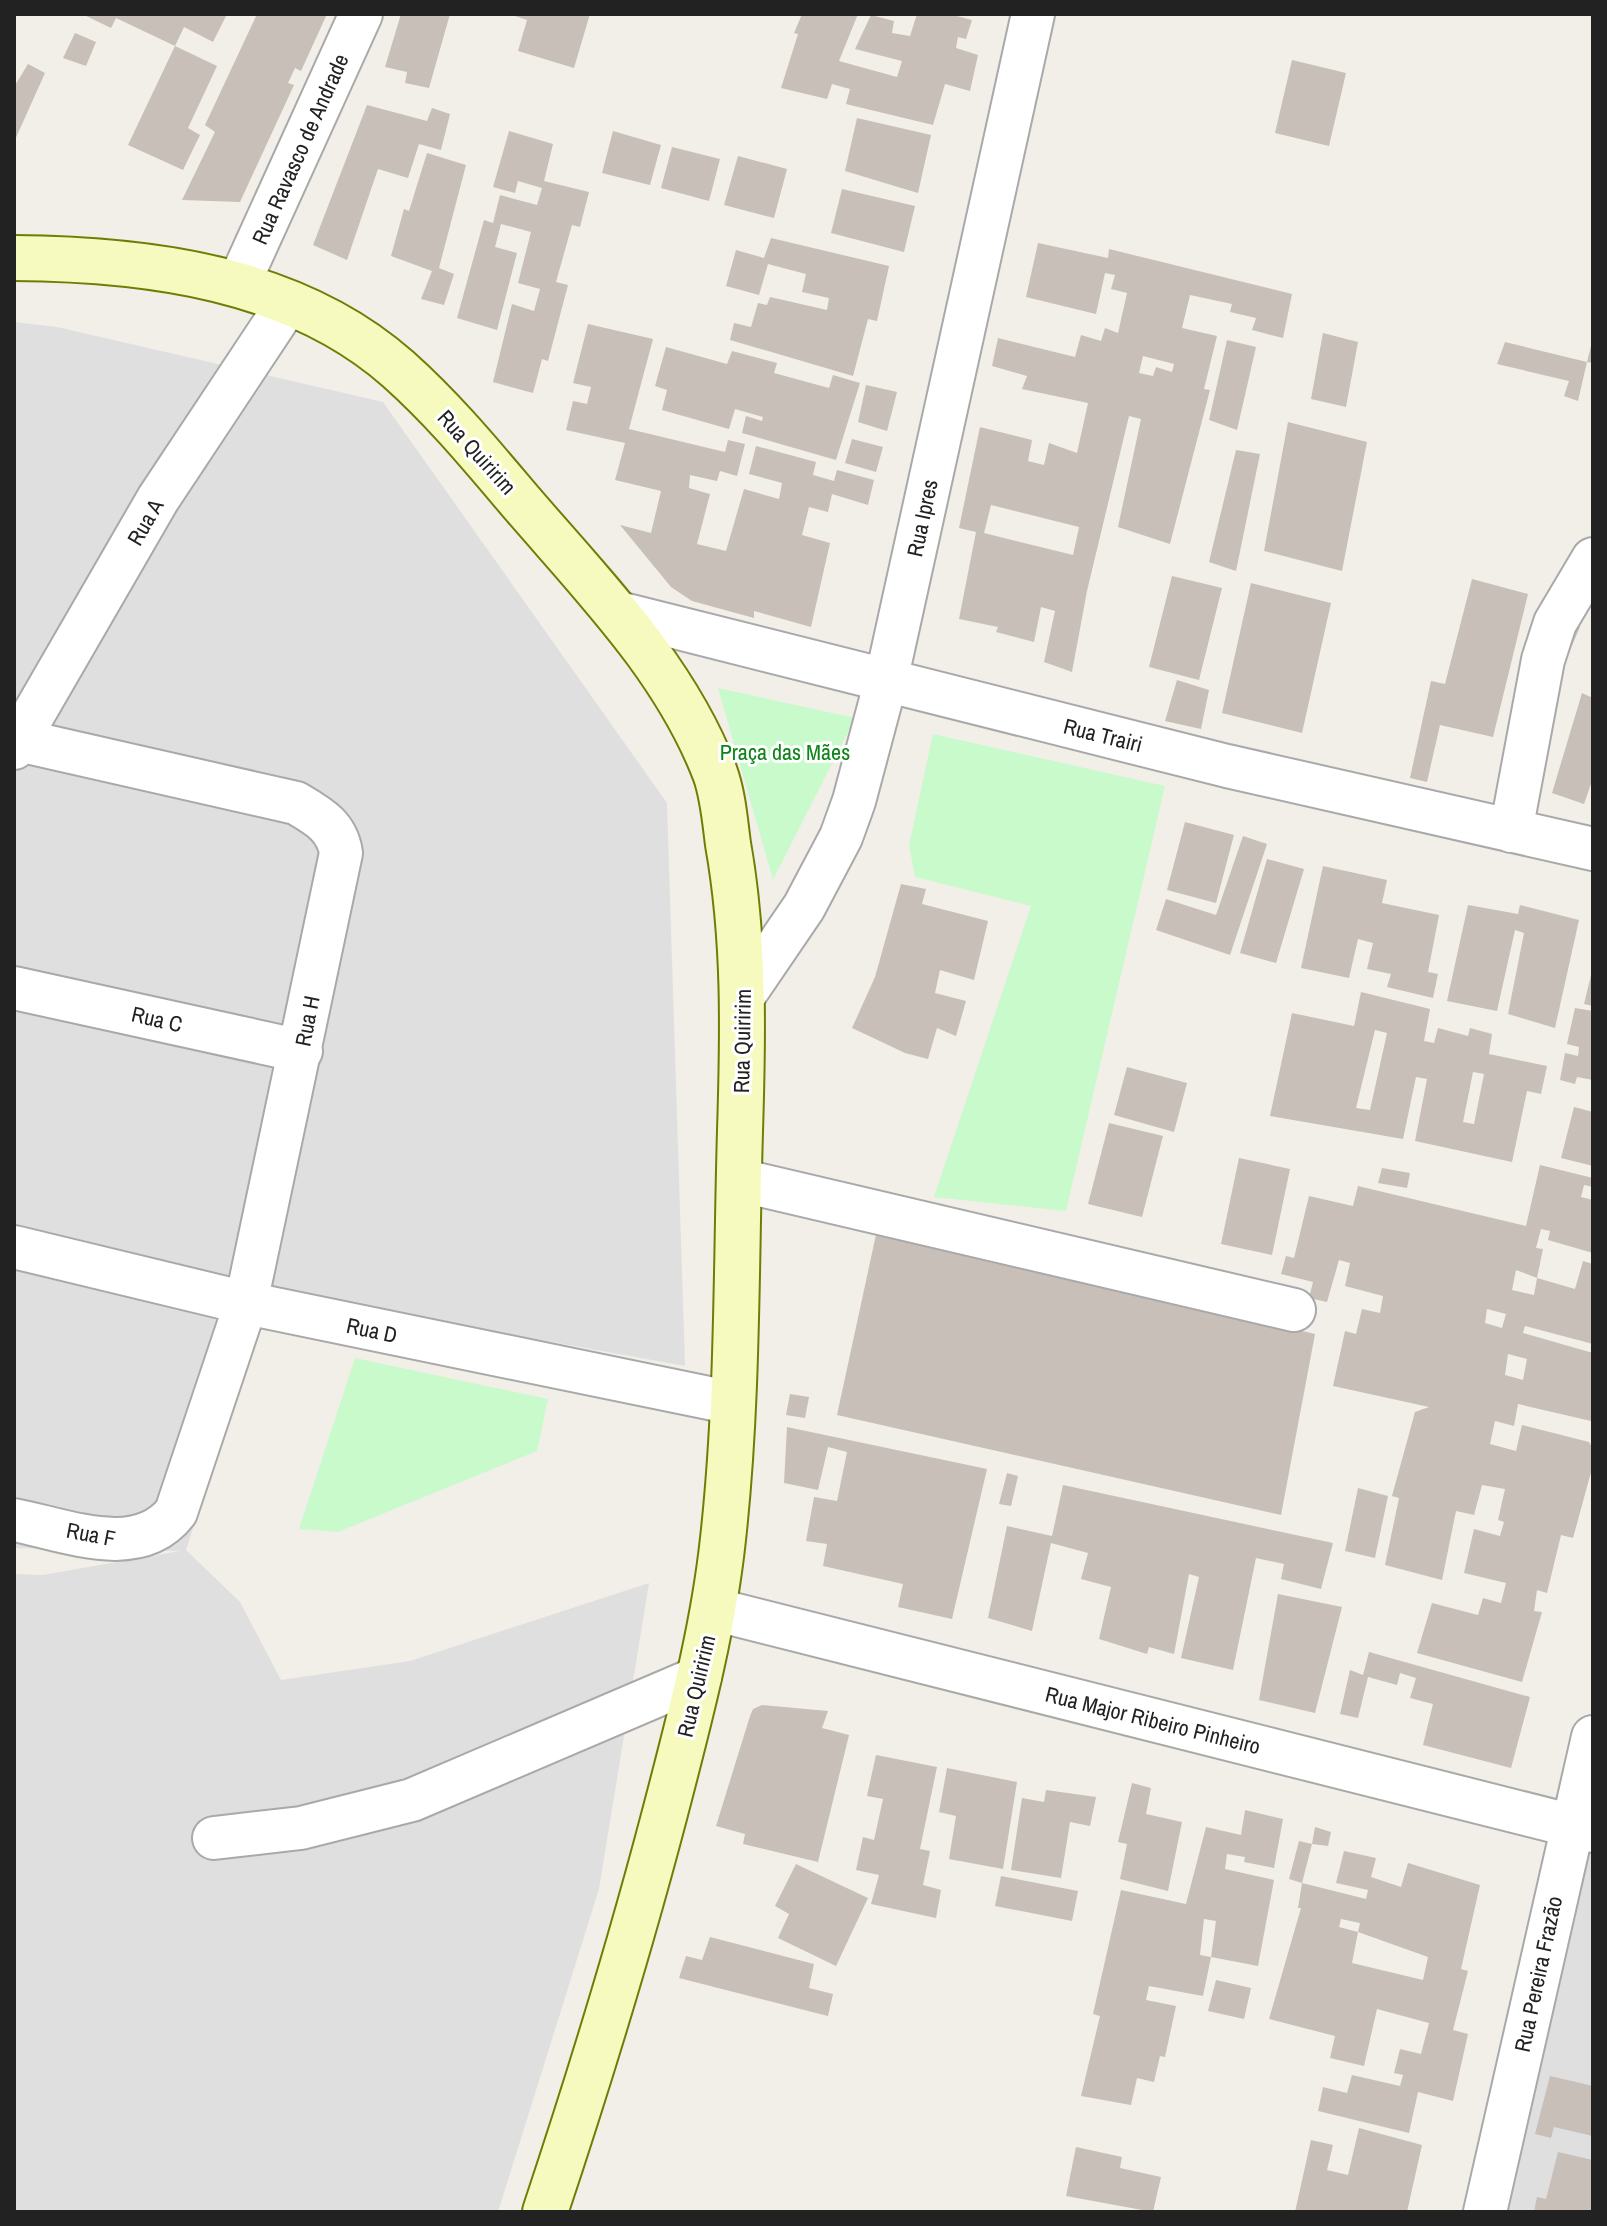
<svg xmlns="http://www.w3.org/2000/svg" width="1607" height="2226" viewBox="0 0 1607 2226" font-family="'Archivo Narrow',sans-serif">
<rect width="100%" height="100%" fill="#f2efe9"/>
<path fill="#e0dfdf" d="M14,322L57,327L383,402L667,803L685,1366L270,1291L186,1550L240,1602L281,1680L410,1661L649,1583L599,1889L498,2212H14V1574L43,1575L180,1551L14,1548Z
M1593,1831V2212H1485Z"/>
<path fill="#c8facc" d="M718,688L855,718L773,880Z
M933,734L1165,786L1066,1211L934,1197L1031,906L915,877L909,845Z
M355,1358L548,1399L537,1451L338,1532L299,1529Z"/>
<path fill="#c7bfb8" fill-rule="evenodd" d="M82,14H227L213,42L184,27L175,46L116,18L111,28Z
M257,14H327L301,71L295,68L288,83L294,85L240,202L182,200L215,132L205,125Z
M401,14H450L429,88L405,83L407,72L385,67Z
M590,14L574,68L518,51L527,20L509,14Z
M802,14H858L839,61L897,77L902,61L855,49L871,15L894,21L892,33L910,36L917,14H949L972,20L966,39L958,37L956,48L978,55L970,91L945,84L933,125L846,104L850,89L832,84L827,99L781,88L798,34L794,33Z
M75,33L96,42L86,66L63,58Z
M175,46L217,66L188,128L200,135L183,170L128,145Z
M1292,60L1346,73L1329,146L1275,133Z
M28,64L45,73L14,142V87Z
M367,105L427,121L432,108L450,114L441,150L419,144L408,178L378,169L347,260L313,245Z
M857,118L931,135L918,193L845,171Z
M509,131L553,144L544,181L589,192L580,227L572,225L556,282L568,285L548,361L542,359L533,393L493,382L512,304L534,311L540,289L518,283L531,232L501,224L495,247L517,253L497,330L457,318L484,220L493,223L500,195L537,205L542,188L518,181L515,193L493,187Z
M613,131L661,145L650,185L602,173Z
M672,147L720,159L709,201L661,188Z
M427,153L466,165L439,268L454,274L444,305L421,299L432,271L391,256L404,209L409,211Z
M738,156L787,169L774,218L724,205Z
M842,189L915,206L904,252L831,233Z
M771,238L889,266L877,321L868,319L853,376L730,340L734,323L751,327L758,303L767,305L770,297L827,310L829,298L802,292L806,274L768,264L759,295L726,286L736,250L764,258Z
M1038,243L1108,258L1109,249L1292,294L1283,338L1252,330L1256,318L1230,312L1232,304L1190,295L1182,328L1217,336L1204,389L1210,390L1170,544L1118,527L1141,419L1129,416L1087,591L1072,672L1044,662L1055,611L1041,607L1034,642L996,632L998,627L959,619L976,532L959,528L980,427L1032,440L1028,461L1044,465L1049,443L1077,453L1088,403L1022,389L1027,376L992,366L998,338L1075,357L1081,335L1101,341L1105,328L1118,333L1127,293L1111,289L1115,275L1105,273L1096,314L1026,297ZM1143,356L1174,364L1172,372L1156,367L1153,376L1139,373ZM991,505L1079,527L1073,555L984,533Z
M588,324L653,339L629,429L725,452L728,440L745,444L737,476L720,471L717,481L690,475L689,488L710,494L697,544L726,551L744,489L779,499L782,483L749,474L756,446L816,462L813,475L834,481L837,470L874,480L868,505L832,494L828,512L809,507L802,535L830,543L811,627L754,611V618L692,601L671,587L620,525L651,533L661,491L615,480L625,443L566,430L573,401L587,404L591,387L573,383Z
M1323,333L1358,342L1346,407L1311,399Z
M1227,340L1256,347L1237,430L1209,420Z
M1505,342L1587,362L1578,401L1564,396L1569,381L1497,364Z
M1592,342H1593V363L1587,362Z
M666,347L727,364L732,351L777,363L774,373L829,388L833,375L860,383L836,460L742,433L746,416L762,421L763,417L735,409L729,429L662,410L667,390L655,386Z
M866,385L897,392L887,431L858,422Z
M1288,422L1367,442L1342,571L1264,551Z
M852,439L883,447L876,472L845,463Z
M1236,450L1260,454L1236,571L1209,562Z
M1172,576L1222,588L1199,680L1149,667Z
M1472,579L1528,594L1493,737L1440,725L1427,782L1410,778L1431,681L1445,684Z
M1251,583L1331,603L1302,733L1222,713Z
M1565,619L1580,627L1567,657L1551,646Z
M1177,680L1209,690L1201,729L1165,721Z
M1582,693L1593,698V778L1584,804L1552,793Z
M1185,822L1234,835L1216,903L1167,890Z
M1243,836L1267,844L1230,955L1156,930L1166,899L1216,915Z
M1267,859L1304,869L1276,963L1240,953Z
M1323,866L1387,880L1382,903L1439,915L1428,972L1438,974L1433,998L1387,987L1391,974L1367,969L1373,943L1358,939L1349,978L1301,968Z
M901,884L926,889L922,904L988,921L974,980L940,970L935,993L966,1001L956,1036L937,1028L928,1059L905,1053L852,1028L875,977Z
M1468,905L1518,914L1520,905L1579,920L1555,1028L1508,1014L1524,933L1515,930L1497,1011L1447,1001Z
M1592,971H1593V1006L1584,1004Z
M1361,992L1430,1009L1424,1041L1434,1043L1438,1028L1468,1036L1470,1028L1492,1034L1489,1054L1547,1066L1541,1094L1527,1091L1512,1162L1415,1141L1427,1079L1416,1077L1403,1139L1270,1116L1292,1013L1354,1026ZM1375,1030L1387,1033L1370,1110L1356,1108ZM1473,1072L1484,1074L1474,1124L1463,1122Z
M1575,1008L1593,1011V1080L1577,1077L1575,1084L1560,1080L1565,1053L1578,1056L1579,1047L1567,1044Z
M1127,1067L1187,1083L1174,1132L1114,1115Z
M1574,1107L1593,1112V1166L1561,1158Z
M1109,1123L1163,1136L1142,1217L1088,1204Z
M1239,1158L1290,1169L1272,1255L1221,1244Z
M1540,1165L1593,1178V1187L1584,1185L1581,1197L1593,1200V1253L1548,1240L1550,1231L1541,1229L1536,1248L1543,1249L1537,1278L1516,1270L1512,1290L1534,1295L1537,1278L1575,1289L1583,1261L1593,1264V1344L1525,1326L1523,1333L1593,1353V1412L1591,1421L1518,1404L1514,1426L1495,1421L1490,1444L1516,1451L1522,1425L1589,1442L1593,1449V1465L1573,1538L1561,1535L1547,1593L1537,1590L1534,1611L1542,1612L1522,1682L1417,1653L1432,1603L1478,1615L1483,1598L1501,1603L1506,1583L1464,1573L1474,1529L1500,1536L1504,1522L1498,1520L1505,1489L1482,1485L1474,1515L1456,1511L1442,1580L1385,1565L1399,1498L1392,1496L1415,1412L1429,1407L1333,1386L1345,1331L1356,1334L1362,1309L1380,1313L1383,1296L1345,1286L1350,1263L1339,1260L1327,1302L1309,1298L1313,1282L1281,1274L1286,1256L1294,1258L1309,1196L1353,1206L1358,1186L1526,1226ZM1487,1309L1506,1314L1502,1328L1485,1323ZM1508,1354L1527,1359L1523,1380L1505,1375Z
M1382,1168L1410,1173L1407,1188L1378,1183Z
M877,1230L1315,1334L1281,1515L837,1415Z
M790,1394L809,1397L805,1418L786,1415Z
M787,1427L987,1469L952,1619L898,1607L903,1584L823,1566L827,1544L806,1541L814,1497L837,1501L847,1452L828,1447L818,1490L784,1483Z
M1007,1473L1018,1476L1011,1506L999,1504Z
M1063,1485L1333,1543L1321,1589L1281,1579L1284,1564L1256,1558L1233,1670L1181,1658L1199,1577L1189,1574L1174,1654L1149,1647L1147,1654L1099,1639L1111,1587L1081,1579L1088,1553L1051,1543L1032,1631L988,1618L1007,1526L1052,1536Z
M1358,1488L1388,1496L1375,1558L1345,1551Z
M1278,1594L1342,1607L1315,1713L1259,1700Z
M1369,1652L1530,1697L1511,1768L1423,1745L1433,1704L1410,1698L1416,1678L1400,1673L1397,1685L1368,1677L1358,1718L1340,1714L1350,1670L1363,1675Z
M762,1705L828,1711L822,1728L849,1735L818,1862L743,1844L745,1834L716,1826L750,1716L753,1709Z
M876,1755L937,1767L920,1849L930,1851L923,1885L941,1890L936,1918L871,1904L879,1875L856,1870L863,1837L874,1840L883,1799L867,1796Z
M947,1768L1017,1782L1003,1869L949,1859L956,1816L939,1812Z
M1132,1783L1151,1788L1146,1814L1182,1822L1168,1891L1120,1879L1127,1844L1118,1842Z
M1046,1790L1096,1797L1090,1826L1070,1822L1061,1878L1011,1870L1022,1798L1044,1802Z
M1245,1810L1283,1819L1274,1868L1244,1862L1245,1857L1227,1854L1225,1869L1274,1880L1258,1966L1211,1957L1216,1921L1204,1919L1200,1955L1211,1957L1203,1996L1149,1986L1146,2000L1176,2006L1165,2057L1160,2056L1154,2082L1137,2078L1131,2105L1081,2096L1100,2016L1093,2014L1121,1890L1186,1904L1206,1827L1241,1835Z
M1315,1827L1331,1832L1328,1846L1312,1844Z
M1299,1841L1312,1844L1302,1883L1366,1899L1368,1890L1336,1883L1344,1851L1376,1858L1371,1877L1401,1887L1408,1863L1480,1885L1461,1969L1468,1971L1453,2030L1468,2034L1453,2101L1418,2092L1409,2133L1318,2111L1323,2087L1347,2093L1352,2075L1400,2086L1403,2075L1394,2073L1400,2049L1421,2054L1429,2023L1377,2009L1364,2066L1330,2058L1335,2036L1269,2019L1301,1908H1298L1302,1883L1289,1879ZM1341,1919L1360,1923L1358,1932L1428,1957L1423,1980L1352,1963L1358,1932L1339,1927Z
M796,1864L868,1898L836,1966L778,1938L789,1914L775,1906Z
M1001,1876L1078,1891L1072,1921L995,1906Z
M710,1937L814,1964L809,1988L833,1994L828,2016L679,1978L686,1956L702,1960Z
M1216,1980L1251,1988L1244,2019L1208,2011Z
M1550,2076L1593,2086V2136L1554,2127L1551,2138L1535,2134Z
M1359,2128L1422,2145L1407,2212H1295L1311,2140L1333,2145L1327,2170L1348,2175Z
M1076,2147L1122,2157L1120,2168L1161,2177L1153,2212L1066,2196Z
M1558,2152L1593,2160V2212H1534L1537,2197L1546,2199Z"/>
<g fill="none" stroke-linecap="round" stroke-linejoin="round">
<g stroke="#a9a9a9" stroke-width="46">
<path id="minor" d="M238,285L361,14
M615,612L1227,766L1593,849
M14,739L296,803C318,816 337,826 341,853L246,1303L176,1512C138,1561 66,1530 14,1520
M14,748L158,499L288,303
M1511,831L1543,660L1555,623L1593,559
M14,988L301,1051
M744,995L804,907L841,837L854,801L886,681L1033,14
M739,1180L1294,1310
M14,1247L246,1303L733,1403
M713,1609L1593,1831
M214,1838L301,1828L412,1800L700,1677
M1485,2212L1593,1737"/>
</g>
<g stroke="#707d05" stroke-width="48">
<path id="secondary" d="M14,258C147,259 294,277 398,369C443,409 481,455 520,501C592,585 675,668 715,773C723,795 725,821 728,844C745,939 743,1035 740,1131C736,1267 738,1404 723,1539C714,1623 693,1705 672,1786C635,1930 592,2071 545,2212"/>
</g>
<use href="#minor" stroke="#fff" stroke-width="42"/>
<use href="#secondary" stroke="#f7fabf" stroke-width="44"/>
</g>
<g text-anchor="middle" stroke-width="6" stroke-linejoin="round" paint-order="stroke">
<g font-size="22" fill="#222" stroke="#fff">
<text transform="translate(300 149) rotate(-66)" y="8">Rua Ravasco de Andrade</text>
<text transform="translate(477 452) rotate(48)" y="8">Rua Quiririm</text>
<text transform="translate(922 518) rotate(-78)" y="8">Rua Ipres</text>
<text transform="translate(145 522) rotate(-60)" y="8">Rua A</text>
<text transform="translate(1103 735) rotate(14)" y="8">Rua Trairi</text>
<text transform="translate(157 1019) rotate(13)" y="8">Rua C</text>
<text transform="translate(307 1021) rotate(-79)" y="8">Rua H</text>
<text transform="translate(742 1041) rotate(-89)" y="8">Rua Quiririm</text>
<text transform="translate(372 1330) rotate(12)" y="8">Rua D</text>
<text transform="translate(91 1534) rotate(11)" y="8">Rua F</text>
<text transform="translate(696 1686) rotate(-77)" y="8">Rua Quiririm</text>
<text transform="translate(1153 1720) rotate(14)" y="8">Rua Major Ribeiro Pinheiro</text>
<text transform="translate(1538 1974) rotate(-78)" y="8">Rua Pereira Frazão</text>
</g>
<g font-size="22" fill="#0c8416" stroke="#fff">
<text x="785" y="760">Praça das Mães</text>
</g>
</g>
<rect width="1607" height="2226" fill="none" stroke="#222222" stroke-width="32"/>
</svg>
